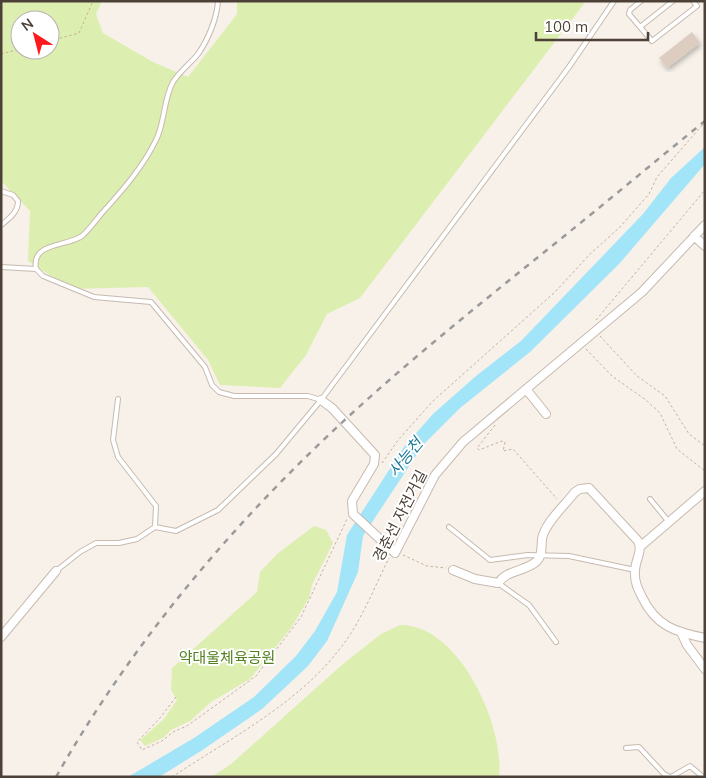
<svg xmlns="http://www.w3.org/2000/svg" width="706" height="778" viewBox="0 0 706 778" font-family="Mulish,'Noto Sans KR',sans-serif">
<defs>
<filter id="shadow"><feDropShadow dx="1.5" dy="3" stdDeviation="2.5" flood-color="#0004"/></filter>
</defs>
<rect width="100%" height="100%" fill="#f7f1ea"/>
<path fill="#ddefb0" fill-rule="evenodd" d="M1,1H102L96,14L103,33L153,62L188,77L237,14V1H586L360,298L327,314L306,355L280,388L220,385L208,360L148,287L71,289L28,261L30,211L1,181ZM20,20H50V50H20Z
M314,526L326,530L333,543L312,585L309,598L291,628L250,679L211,702L190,721L171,730L163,738L145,746L140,740L164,719L177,700L171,690L172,668L257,592L260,572L277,554Z
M400,625C459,624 505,726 499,777H212L231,764L343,664L381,634Z"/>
<path fill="#a2e4f8" d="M705,147V164L619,264L530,352L460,408L423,445L363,536L358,572L327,641L308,666L262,709L201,751L159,777H128L194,738L254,697L296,656L315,631L337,592L347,535L404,447L433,414L476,376L521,341L643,214L671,178Z"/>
<path fill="#ddcdc1" filter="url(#shadow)" d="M692,32L700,43L667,68L659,58Z"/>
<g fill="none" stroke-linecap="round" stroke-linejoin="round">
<g stroke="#c7baaf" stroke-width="6">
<path id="service" d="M641,1L630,10L629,14L652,41L697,6L693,1
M640,27L673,1
M1,191L13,195L18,201C18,212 10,218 1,225
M1,267L36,269L43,276L94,297L151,302L205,367L212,385L219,392L234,396H308L321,400
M36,269C31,242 66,247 82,236C89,230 96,220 102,213C122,191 143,167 156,140C165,123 163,100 173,82C180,71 190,64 198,54C208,40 217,18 218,1
M118,399L113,440L118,457L156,506L155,527
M650,499L669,522
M449,527L490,560L528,555L569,556L635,570
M56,571L80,552L96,543H119L137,539L155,527L176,531L218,510L276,454L321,400L569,67L614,1
M498,583L529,605L556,642
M626,748L639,747L664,774L670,777
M671,777L690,766L703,777"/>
</g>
<g stroke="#c7baaf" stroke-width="10">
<path id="minor" d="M694,236L705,246
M526,389L546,414
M321,400L332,408L375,455L374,464L352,501L353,514L395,553L435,475L463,442L642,292L705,225
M641,546L705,491
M453,570L475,579L498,583C508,569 525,572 537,561C544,554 540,543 543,535C548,520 565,505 575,492L580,489L589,488L638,541C643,552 635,560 635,571C634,581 638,589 642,597C656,626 675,632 705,638
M681,632L687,645L705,669
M1,637L56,571"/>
</g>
<path stroke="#c7b09b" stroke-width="1" stroke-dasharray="2.5 2.5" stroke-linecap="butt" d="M50,41L79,33L93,1
M1,54L20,49
M596,320L705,190
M600,336L637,376L665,396L689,434L705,446
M586,349L612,376L646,400L660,413L677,449L705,471
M495,425L477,448L479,450L502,441L505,442L503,451L513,449L557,499
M382,463L399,439L433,401L555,292L590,254L620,227L649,194L657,177L705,122
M403,555L427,566L446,568
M176,697L160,718L137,742L142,750L162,741L173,732L187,726L256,676L301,617L347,519
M172,777C232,737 302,702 345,642C363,617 375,586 389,558"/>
<use href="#service" stroke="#fff" stroke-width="4"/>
<use href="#minor" stroke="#fff" stroke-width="8"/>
<path stroke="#9a9a9a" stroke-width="2.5" stroke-dasharray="6 6" stroke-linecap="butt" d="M56,777C124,657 213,547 312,451C392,373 480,304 568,233C614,196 659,158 705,121"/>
</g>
<g text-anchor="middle" stroke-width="4" stroke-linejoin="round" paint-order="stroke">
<g font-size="15" fill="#4c4037" stroke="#fff">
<text transform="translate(400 516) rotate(-63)" y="5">경춘선 자전거길</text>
</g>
<g font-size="15" fill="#558021" stroke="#fff">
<text x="227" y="663">약대울체육공원</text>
</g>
<g font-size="16" font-style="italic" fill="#1e7a99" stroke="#fff">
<text transform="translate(405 457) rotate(-51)" y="6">사능천</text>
</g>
</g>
<rect width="706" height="778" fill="none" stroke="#4c4037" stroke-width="5"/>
<g transform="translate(35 35) rotate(324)"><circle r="24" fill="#ffffff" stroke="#b7b3af"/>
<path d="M0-4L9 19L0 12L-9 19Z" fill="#ff191f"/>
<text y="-8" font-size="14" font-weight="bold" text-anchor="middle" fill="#4c4037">N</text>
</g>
<path d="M536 32v8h112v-8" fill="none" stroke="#4c4037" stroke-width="2.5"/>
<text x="544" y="32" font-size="15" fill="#4c4037" stroke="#ffffff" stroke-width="4" paint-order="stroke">100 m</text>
</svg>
